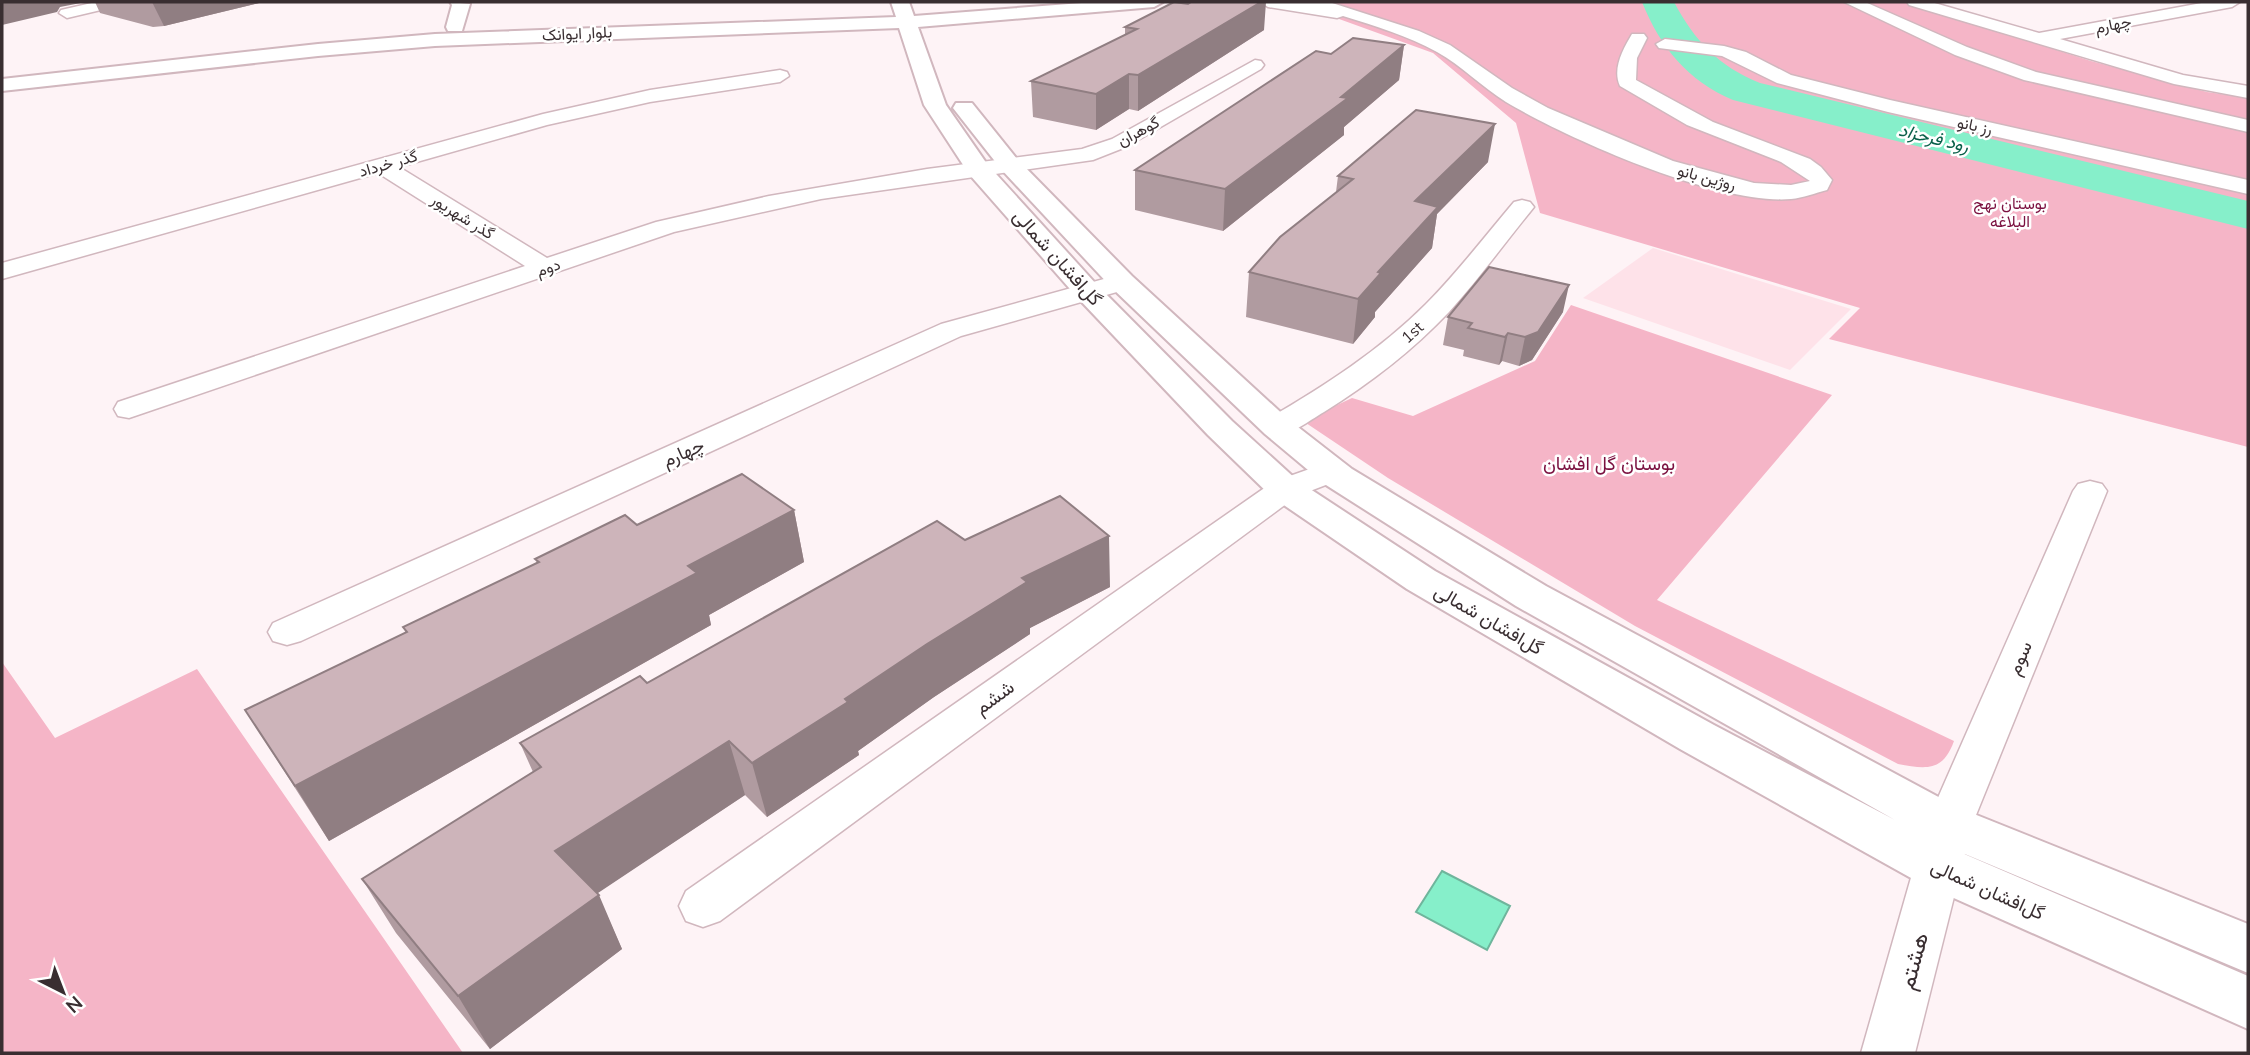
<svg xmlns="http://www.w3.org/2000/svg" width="2250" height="1055" viewBox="0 0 2250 1055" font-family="Mulish,Vazirmatn,sans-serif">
<rect width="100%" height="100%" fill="#fef3f6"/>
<path fill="#fee2e9" d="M1653,248L1851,309L1790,370L1583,298Z"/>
<path fill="#f5b5c7" d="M1301,2H1906L2091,61L2207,92L2248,98V447L1829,339L1860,308L1540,213L1516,123L1433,53L1317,11Z
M1571,305L1832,395L1657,600L1954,741C1943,772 1926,769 1898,764L1635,626L1388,478L1303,421L1352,398L1413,416L1535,361Z
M2,662L55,738L197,669L463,1053H2Z"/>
<path fill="#86efca" stroke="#6fb59c" stroke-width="2" d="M1442,871L1510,906L1487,950L1416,912Z"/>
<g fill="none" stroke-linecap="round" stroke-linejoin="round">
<path fill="#86efca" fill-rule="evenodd" d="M1642,2H1674C1695,41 1718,66 1760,83L2248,201V229L1733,100C1688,81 1660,47 1642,2Z"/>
<g stroke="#d1b7be" stroke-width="3">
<path id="street" d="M96,2H124L122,5L67,18L59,13L61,10Z
M1260,2H1329L1419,31L1450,45L1512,88L1548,108L1673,161L1754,183L1791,185L1810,181L1781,162L1687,125L1620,86C1612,69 1623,49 1632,34H1644L1647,38L1637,58L1636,80L1713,122L1810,159L1821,167L1832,180L1827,190C1815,193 1803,198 1791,199C1718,205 1570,140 1506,102C1482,87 1462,66 1437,52C1408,36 1375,26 1343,16L1337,18L1268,7Z
M1844,2H1865L1967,47L2036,72L2248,120V132L2024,80L1955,55Z
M1907,2H1931L2039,33L2207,2H2240L2232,7L2060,39L2183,75L2248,86V98L2174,84L1909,5Z
M1665,39L1724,46L1746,52L1791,75L1890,100L2248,180V194L1888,112L1777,83L1722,56L1659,48L1656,44Z
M1255,60L1261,61L1264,65L1261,69L1126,147L1093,160L821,199L674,232L129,418L118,416L114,409L118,402L525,266L378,173L2,279V263L543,114L650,90L780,70L787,72L789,76L780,82L650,102L547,125L399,167L547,258L656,222L769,196L927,169L1082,149L1112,139Z
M1522,200L1530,202L1534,207L1530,212C1503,245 1478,280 1449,312C1412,351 1369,384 1324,412C1305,423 1288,439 1266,434L1261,427L1266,420C1323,387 1379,351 1426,304C1458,272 1485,236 1514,202Z
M1122,274L1131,276L1135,282L1131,288L961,336L301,641L287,645L273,641L268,632L273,623L941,324Z
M1332,461L1344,464L1348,471L1344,478L1297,496L720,921L703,927L686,921L679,906L686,891L1273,482Z
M2090,481L2102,484L2107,491L1972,825L1915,1053H1861L1926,825L2073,491L2078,484Z"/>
</g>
<g stroke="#d1b7be" stroke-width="4">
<path id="secondary" d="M450,2L470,4L462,31H448L446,27L452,5Z
M891,2H909L914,16L1095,2H1163L1154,7L918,27L946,105L987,164L1097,285L1232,421L1298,481L1435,571L1714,725L1895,820L1516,606L1326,485L1265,434L1112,288L1001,169L953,108L956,103H972L1017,159L1132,276L1289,420L1352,469L1546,586L1959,808L2248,924V973L1934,841L2248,976V1029L1920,883L1680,749L1407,589L1272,497L1208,435L1077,297L969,174L924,105L899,28L435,46L318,56L2,91V79L318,44L435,34L896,17Z"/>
</g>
<use href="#street" fill="#fff" fill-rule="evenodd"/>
<use href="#secondary" fill="#fff" fill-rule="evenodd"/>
</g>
<path fill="#b09ba0" d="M95,2H263L164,26L153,27L100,13Z
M1125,27L1264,30L1138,111L1129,109L1096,130L1033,117L1031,81L1125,35Z
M1404,45L1399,80L1344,127V135L1223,231L1135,210V170L1331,54Z
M1488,162L1437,214L1432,248L1375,312V317L1353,344L1246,317L1249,272L1336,192L1338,176Z
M1563,312L1532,360L1519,366L1502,361L1499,365L1463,356L1464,350L1443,345L1448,317Z
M794,510L804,562L709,615L711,625L329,841L245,710L406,633L403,627L537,563L535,559L637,525Z
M965,540L1110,587L1030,628V634L934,697L858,751L859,755L767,817L745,795L597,893L622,949L490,1049L396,933L362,879L533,772L520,743L647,683Z"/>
<path fill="#907e82" d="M2,2H86L60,7L57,12L2,25Z
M152,2H263L164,26Z
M1261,2H1266L1264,30L1138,111V75Z
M1404,45L1399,80L1344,127V135L1223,231L1225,189Z
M1129,74V109L1096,130V94Z
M1495,124L1488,162L1437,214L1432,248L1375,312V317L1353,344L1358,299L1378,272L1415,201Z
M1569,285L1563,312L1532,360L1519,366L1525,337Z
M1508,333L1502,361L1499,365L1505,337Z
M794,510L804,562L709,615L711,625L329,841L295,786L688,566Z
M1109,536L1110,587L1030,628V634L934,697L858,751L859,755L767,817L752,763L1022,578Z
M729,741L745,795L580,905L555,851Z
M599,895L622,949L490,1049L458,996Z"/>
<path fill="#cdb4ba" stroke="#907e82" stroke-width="2" d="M1174,2L1188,4L1191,2H1261L1138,75L1129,74L1096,94L1031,81L1137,29L1125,27Z
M1353,38L1404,45L1341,97L1348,98L1225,189L1135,170L1316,51L1331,54Z
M1416,110L1495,124L1415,201L1438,207L1378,272L1381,273L1358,299L1249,272L1280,237L1353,179L1338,176Z
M1489,267L1569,285L1538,332L1525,337L1508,333L1505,337L1468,328L1472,323L1448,317Z
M742,474L794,510L688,566L697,573L295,786L245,710L407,632L403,627L539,562L535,559L625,515L637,525Z
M1060,496L1109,536L1022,578L1027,582L927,644L845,699L848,702L752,763L729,741L555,851L599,895L458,996L362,879L541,767L520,743L640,676L647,683L937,521L965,540Z"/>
<g text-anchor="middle" stroke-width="5" stroke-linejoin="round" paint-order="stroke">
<g font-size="16" fill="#392e31" stroke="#fff">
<text transform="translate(2113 24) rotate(-11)" y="6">چهارم</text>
<text transform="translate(577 33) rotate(-3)" y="6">بلوار ایوانک</text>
<text transform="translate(1975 125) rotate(12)" y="6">رز بانو</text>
<text transform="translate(1138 131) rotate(-28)" y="6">گوهران</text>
<text transform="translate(388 163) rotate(-16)" y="6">گذر خرداد</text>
<text transform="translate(1707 177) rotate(15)" y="6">روژین بانو</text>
<text transform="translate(463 216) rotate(32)" y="6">گذر شهریور</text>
<text transform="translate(548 267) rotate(-19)" y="6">دوم</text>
<text transform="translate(1412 332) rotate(-42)" y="6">1st</text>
</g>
<g font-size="16" fill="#7b1140" stroke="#fff">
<text x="2010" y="209">بوستان نهج<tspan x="2010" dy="18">البلاغه</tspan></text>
</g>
<g font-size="18" font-style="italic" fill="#0a614a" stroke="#fff">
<text transform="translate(1934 138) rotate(14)" y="6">رود فرحزاد</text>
</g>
<g font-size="19" fill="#392e31" stroke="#fff">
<text transform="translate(1058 257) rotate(48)" y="7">گل‌افشان شمالی</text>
<text transform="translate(683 452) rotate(-24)" y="7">چهارم</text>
<text transform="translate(1489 619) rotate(30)" y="7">گل‌افشان شمالی</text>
<text transform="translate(2019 658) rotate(-67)" y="7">سوم</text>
<text transform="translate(994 697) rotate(-36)" y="7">ششم</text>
<text transform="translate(1988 889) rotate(24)" y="7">گل‌افشان شمالی</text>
</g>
<g font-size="19" fill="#7b1140" stroke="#fff">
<text x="1609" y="470">بوستان گل افشان</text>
</g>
<g font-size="23" fill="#392e31" stroke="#fff">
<text transform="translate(1913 961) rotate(-75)" y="8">هشتم</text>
</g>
</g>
<rect width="2250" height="1055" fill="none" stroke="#392e31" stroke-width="7"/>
<g transform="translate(63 992) rotate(138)" stroke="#ffffff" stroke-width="5" paint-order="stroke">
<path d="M0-5L12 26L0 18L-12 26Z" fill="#392e31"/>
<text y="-10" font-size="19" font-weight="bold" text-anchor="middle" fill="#392e31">N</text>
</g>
</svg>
